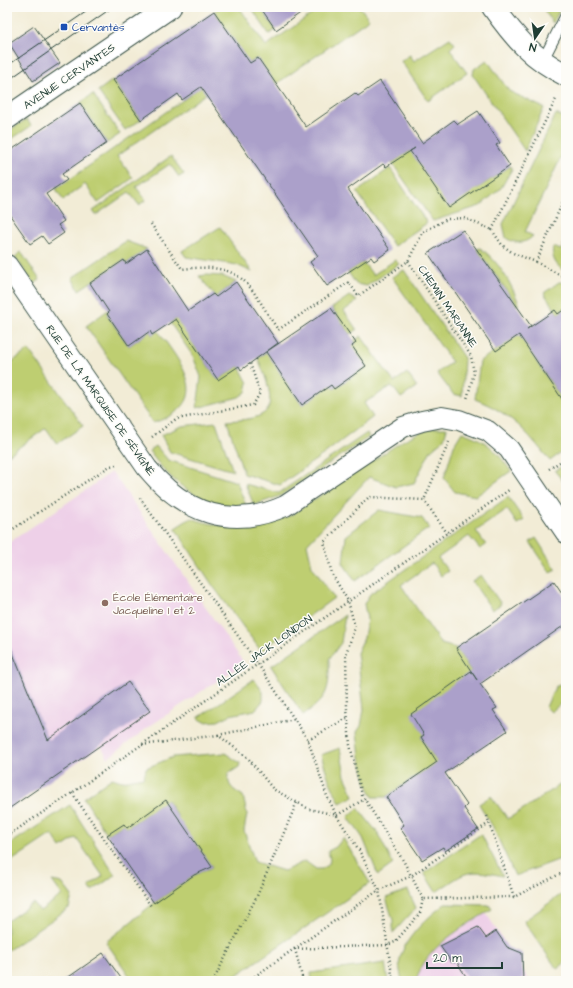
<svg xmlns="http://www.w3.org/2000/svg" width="573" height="988" viewBox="0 0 573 988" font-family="'Architects Daughter',sans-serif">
<rect width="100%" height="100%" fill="#fdfcf7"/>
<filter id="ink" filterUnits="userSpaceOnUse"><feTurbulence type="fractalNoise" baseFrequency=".025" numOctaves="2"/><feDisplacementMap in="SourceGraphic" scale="8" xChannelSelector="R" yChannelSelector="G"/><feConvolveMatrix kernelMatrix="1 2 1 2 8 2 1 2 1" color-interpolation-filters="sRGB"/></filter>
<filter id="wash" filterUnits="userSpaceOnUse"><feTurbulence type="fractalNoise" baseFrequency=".012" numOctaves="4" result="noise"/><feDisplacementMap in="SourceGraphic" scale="16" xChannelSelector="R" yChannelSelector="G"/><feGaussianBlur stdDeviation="0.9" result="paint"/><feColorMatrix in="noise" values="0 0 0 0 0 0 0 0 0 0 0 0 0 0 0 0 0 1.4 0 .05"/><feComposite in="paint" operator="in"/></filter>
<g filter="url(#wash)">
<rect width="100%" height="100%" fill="#f2ecd6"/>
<path fill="#eed0e8" d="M112,472L244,663L150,726L108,758L101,746L7,810V544Z
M486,913L511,952L516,950L521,954L522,960L519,965L530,981H416L419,969L439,943Z"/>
<path fill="#bece71" stroke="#6e8652" d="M220,7H239L266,46L322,7H360L369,19L276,84L257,58L117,156L133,178L98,203L85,184L63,200L56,189L190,95L186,88L220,59L238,46L214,11Z
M251,7H260L276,30L269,34Z
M542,7H561L553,23Z
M450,38L455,44L450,49L467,73L428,101L401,61L410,55L414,61Z
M487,60L509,91L544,108L525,151L473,75L474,69Z
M113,80L141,120L125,130L98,91Z
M93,94L120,134L107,143L80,103Z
M556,114L566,119V147L525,232L533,236C526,244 514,244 506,238L503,224Z
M27,119L31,126L7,142V132Z
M414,148L478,188L510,166L512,169L501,188L480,206L433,221L392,163Z
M171,156L184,174L179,177L170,164L136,187L146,200L139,205L129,192L96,215L93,211Z
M390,168L427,223L394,246L357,192Z
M220,227L252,272L237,265L186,257L182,251Z
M126,241L147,249L126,264L124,260L79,290L72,278Z
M564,244L566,245V272C556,266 551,258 553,247L561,250Z
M480,248C499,261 511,283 519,304L517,305L477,249Z
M21,252L40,280L34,284L15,257Z
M395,260L399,264L367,286L356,284L348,272L363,262L373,275Z
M404,270L464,358L462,396L453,394L437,373L452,362L392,277Z
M206,275L222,276L236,282L216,297L199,276Z
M559,282L566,283V308L558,314L544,293Z
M349,296L357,301L344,311L357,330L350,334L332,308Z
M108,310L109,312L107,315L129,346L150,331L152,335L158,331C183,366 215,403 153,423L86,326Z
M179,317L196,348L218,380L239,366L248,383L246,392L239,397L197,408L201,377L193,356L170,323Z
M522,332L538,364L560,396L566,392V449L550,461C526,431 512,414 475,399L480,361Z
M361,336L394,382L407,373L417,387L401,398L392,386L364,403L373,417L324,454L280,485L244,474L227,421C237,420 252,420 261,415C280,406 263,372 258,358L269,350L280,373L302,405L331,385L334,389L366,367L352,346L356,343L354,341Z
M29,350L83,426L57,444L46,428L7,456V365Z
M216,422L233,471L170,452L161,435L182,426Z
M434,428H447L444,439L431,450L414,483L396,487L369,477L307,544L312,566L334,598L261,651L213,586L175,528L191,518C225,530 258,530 291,515L404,440L420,432Z
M462,432C489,442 494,448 511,471L476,496L455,492L444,478L454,445Z
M367,433L369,437L280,496L254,505L245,484L279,493Z
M156,446L168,460L237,482L246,506C204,509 172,484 149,451Z
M566,463V485L555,471Z
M508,497L524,520L517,524L507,509L476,531L486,545L480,549L469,536L438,558L448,571L441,576L432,563L401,585L441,644L456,648L474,676L446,696L424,735L421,737L439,765L416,776L386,797H373L367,785L360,757L357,732L361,726L364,709L357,653L364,638L367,619L364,604L370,594Z
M379,510L422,518L429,528L355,581L343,563L346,536Z
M536,538L556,569L550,572L530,542Z
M481,575L501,604L492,610L472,581Z
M345,615L341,643L329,659C329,690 330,696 303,715L271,666Z
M254,679L263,692V701L255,710L230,715L218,721L205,722L198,718Z
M561,684L566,692V703L564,701L551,712L546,707L555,687Z
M340,748L345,776L354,796L340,803L329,780L321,755Z
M225,753L240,763L239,767L228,774C228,788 233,789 243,796L247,814L244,831L255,862L284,871L305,861L316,869H322L329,864L330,859L328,851L336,847L343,838L370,883L228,981H133L106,942L154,903L194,875L212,867L197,846L174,820L178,817L167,800L127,828L124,824L107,835L84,798L112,778L122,781L144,777L146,768L173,757Z
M566,781V857L515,876L493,827L479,804L491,796L508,819Z
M70,805L115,875L92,891L89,886L103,876L76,838L61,848L52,834L7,864V846Z
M358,808L377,832L393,864L378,875L363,838L348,817Z
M481,834L503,876C466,868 466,872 436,892L424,873Z
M52,881L62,883L72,896L69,908L7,951V921L33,903L40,911L62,895Z
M408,890L416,908L393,933V920L386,898Z
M566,891V962L557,969L524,921Z
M445,904L489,905L492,909C463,928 426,945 416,981H402C401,974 398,966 400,959C405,937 428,917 445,904Z
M385,963L388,981H312L311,973Z"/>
<g id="blocks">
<path fill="#aba0ca" d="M260,7H309L276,30Z
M214,11L250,63L258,58L306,127L355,93L358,96L380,81L422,143L454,120L458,124L478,111L500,143L496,145L510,166L449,208L410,151L415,148L386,167L383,164L348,189L390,250L374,261L371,257L327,286L310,262L318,256L201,87L182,100L178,94L141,120L113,80Z
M34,26L60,63L33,81L9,43Z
M80,103L107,143L62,174L67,180L46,194L64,221L58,225L64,233L48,244L42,236L30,244L7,211V153Z
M463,230L531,326L527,329L555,310L558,314L566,308V405L519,335L496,351L428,253Z
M147,249L188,311L213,294L216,297L236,282L278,343L241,370L239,366L218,380L176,319L152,335L150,331L129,346L107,314L109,312L90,283L124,260L126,264Z
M331,308L356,343L352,346L366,366L334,389L331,385L302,405L266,352Z
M554,581L566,599V624L480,684L497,708L493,710L507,731L445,773L467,805L464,808L478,829L445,851L443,847L422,860L400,828L404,825L386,797L437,762L421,737L424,735L411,714L471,671L477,680L456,648Z
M7,639L48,740L128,682L150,711L7,810Z
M166,800L212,867L194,875L154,903L107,835L124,824L127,828Z
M478,927L486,938L496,931L507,947L522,953L523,981H469L456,961L452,963L440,946Z
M103,953L123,981H63Z"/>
</g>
</g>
<g filter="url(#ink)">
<use href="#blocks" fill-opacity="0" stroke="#3f574c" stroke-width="1"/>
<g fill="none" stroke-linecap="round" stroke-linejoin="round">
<g stroke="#3f574c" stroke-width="12">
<path id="service" d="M542,62L566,15"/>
</g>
<g stroke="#3f574c" stroke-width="22">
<path id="minor" d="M7,265L147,468C184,513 231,530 285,506L403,427L422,421L442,417L459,420L488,431L509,449L566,533"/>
</g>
<g stroke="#3f574c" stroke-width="24">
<path id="tertiary" d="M493,7C515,38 532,58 566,75
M7,118L170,7"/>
</g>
<path stroke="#3f574c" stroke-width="2.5" stroke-dasharray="1 3" stroke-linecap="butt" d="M151,224L182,269C245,262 247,283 278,330L349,282L358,296L408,261L423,232L447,219L464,218L492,230
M492,230L557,97
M492,230L502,245L513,253L536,262L566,278
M408,261L471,356L474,373L467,399
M536,262L566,195
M152,437L176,419L253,405L260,393L250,363
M549,469L566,458
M140,498L258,664L308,740L327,796L338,818L359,850L379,890L393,981
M424,500L447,533
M7,533L110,466L116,465
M218,735L295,719
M308,740L347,718
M142,745L218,735L248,758L273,789L309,809L337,815L365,799
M72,793L151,906
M487,816L514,897L566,871
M7,836L72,793L509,490
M423,899L404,862L362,795L350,745L347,709L346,654L355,627L348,601L332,574L324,542L369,497L424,500L449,442
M213,981L257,896L297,802
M248,981L379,890L411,876L489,823
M303,981L295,949L387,945L395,942L420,913L423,899L514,897"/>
<use href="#service" stroke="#fff" stroke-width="10"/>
<use href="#minor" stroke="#fff" stroke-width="20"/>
<use href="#tertiary" stroke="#fff" stroke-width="22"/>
<path stroke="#1f3d34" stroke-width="1" d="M7,66L93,7
M7,81L113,7"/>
</g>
</g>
<rect fill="#1a4fb4" stroke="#fdfcf7" stroke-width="1.5" x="60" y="23" width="8" height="8" rx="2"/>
<circle fill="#8d6e63" stroke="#fdfcf7" stroke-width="1.5" cx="105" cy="603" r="4"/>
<g text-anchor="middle" stroke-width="3" stroke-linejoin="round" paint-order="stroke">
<g font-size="11" fill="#164399" stroke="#fdfcf7" text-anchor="start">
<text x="72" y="31">Cervantès</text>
</g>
<g font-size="11" fill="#1f3d34" stroke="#fdfcf7">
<text transform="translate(69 76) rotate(-34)" y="4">AVENUE CERVANTES</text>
<text transform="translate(448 306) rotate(56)" y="4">CHEMIN MARIANNE</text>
<text transform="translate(101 400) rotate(55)" y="4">RUE DE LA MARQUISE DE SÉVIGNÉ</text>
<text transform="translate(264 650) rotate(-35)" y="4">ALLÉE JACK LONDON</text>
</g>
<g font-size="11" fill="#785e54" stroke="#fdfcf7" text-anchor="start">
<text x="113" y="601">École Élémentaire<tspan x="113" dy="13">Jacqueline 1 et 2</tspan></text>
</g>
</g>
<rect width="573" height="988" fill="none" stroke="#fdfcf7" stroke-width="24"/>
<g transform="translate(535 38) rotate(193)" stroke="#fdfcf7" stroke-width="3" paint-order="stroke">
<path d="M0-3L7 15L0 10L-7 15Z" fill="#1f3d34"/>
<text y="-6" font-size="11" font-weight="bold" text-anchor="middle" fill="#1f3d34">N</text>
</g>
<path d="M427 962v6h75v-6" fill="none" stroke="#1f3d34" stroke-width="2"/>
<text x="433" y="962" font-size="12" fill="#1f3d34" stroke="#fdfcf7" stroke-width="3" paint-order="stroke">20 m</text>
</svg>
